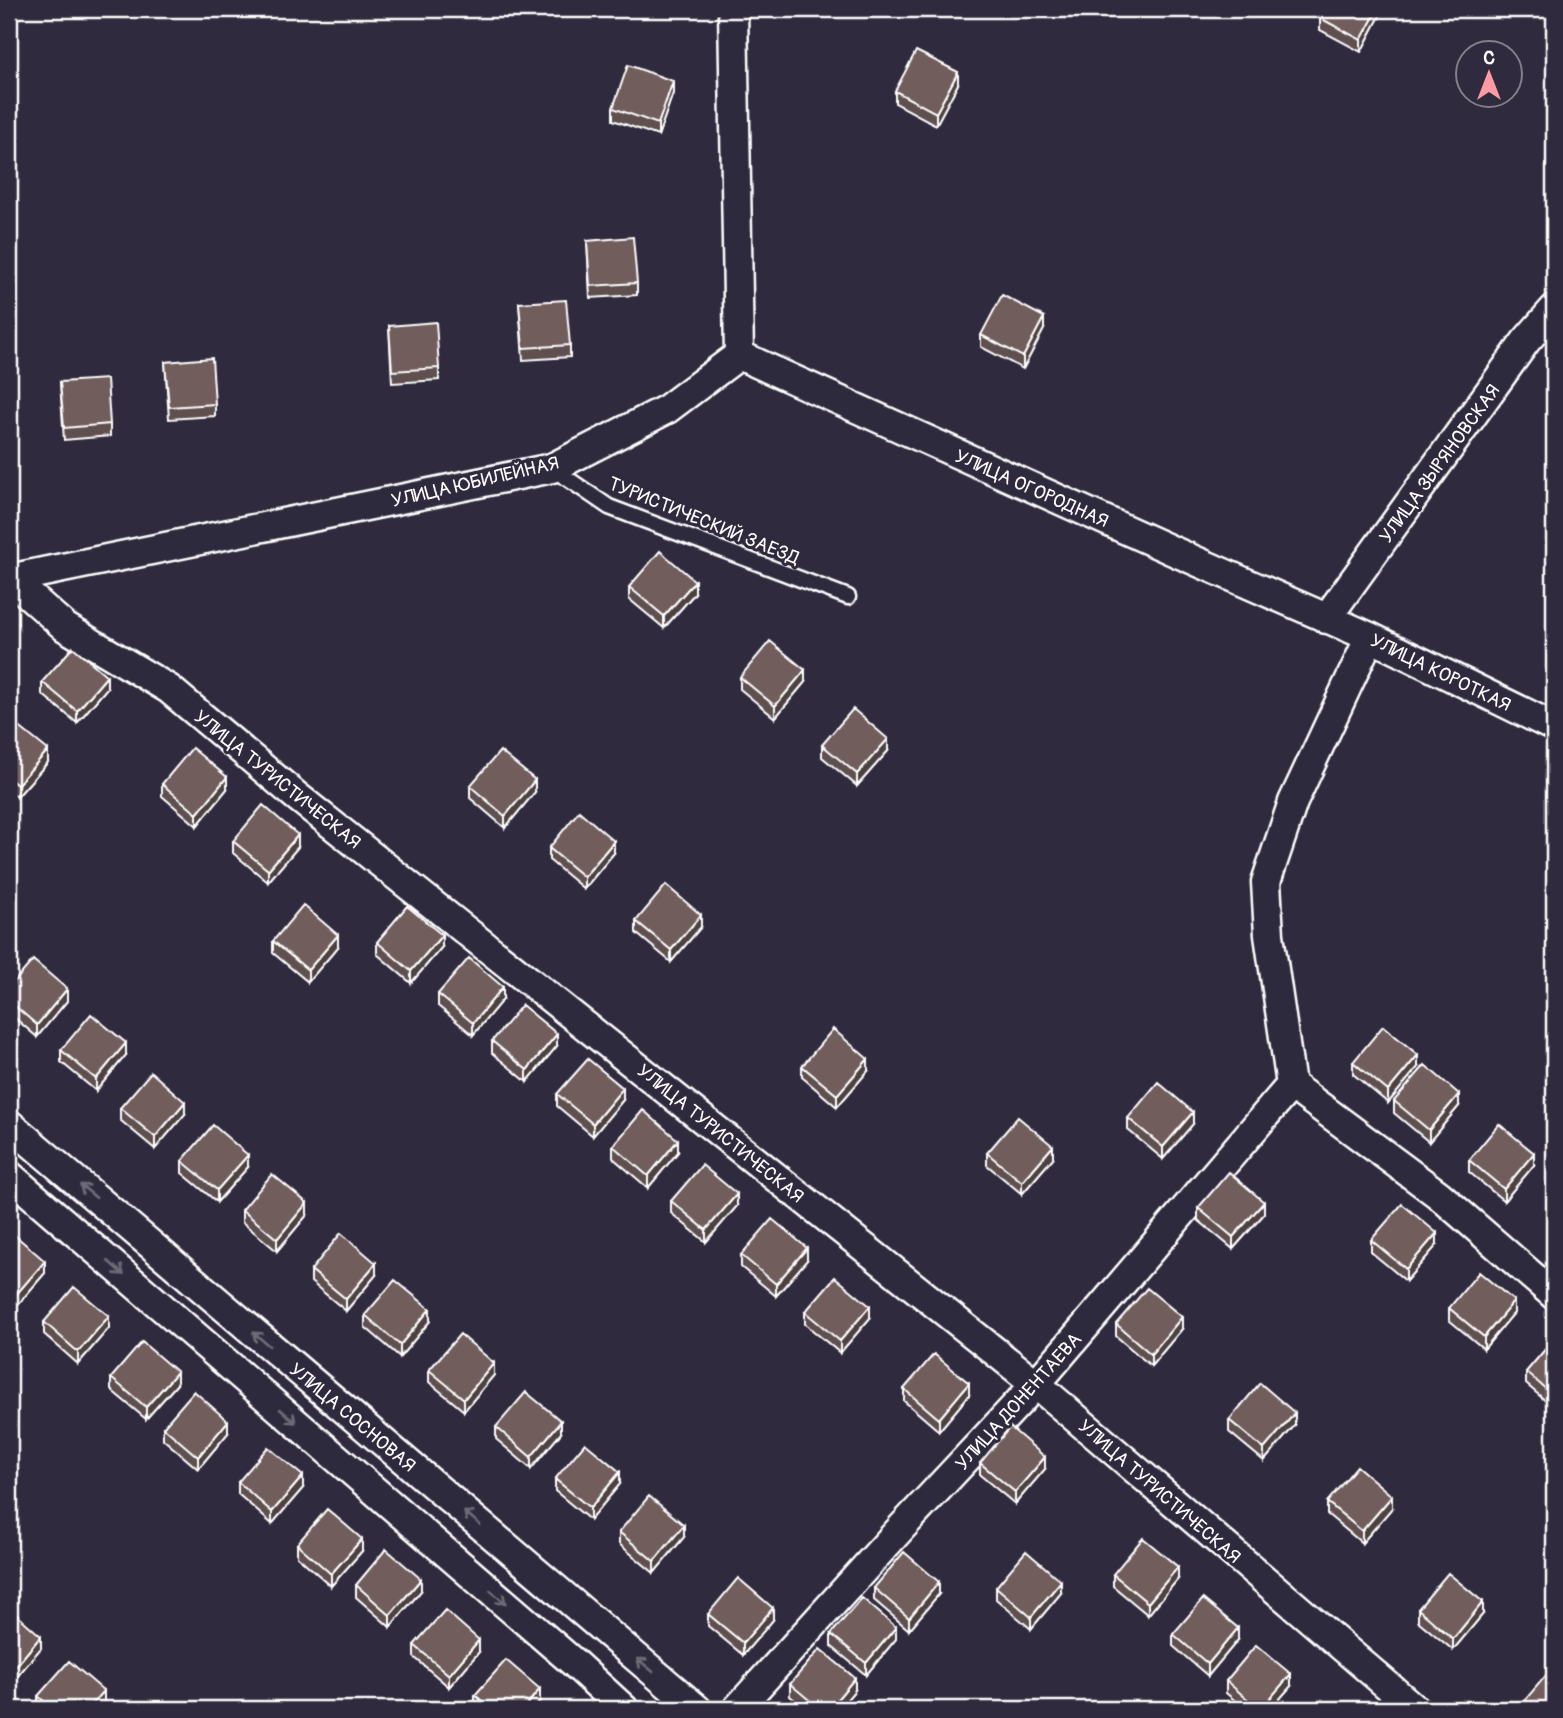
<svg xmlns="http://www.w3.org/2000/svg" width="1563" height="1718" viewBox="0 0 1563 1718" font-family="Pangolin,sans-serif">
<rect width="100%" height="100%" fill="#2f2a3d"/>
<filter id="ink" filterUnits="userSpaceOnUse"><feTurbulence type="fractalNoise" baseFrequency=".0143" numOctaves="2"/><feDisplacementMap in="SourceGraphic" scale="14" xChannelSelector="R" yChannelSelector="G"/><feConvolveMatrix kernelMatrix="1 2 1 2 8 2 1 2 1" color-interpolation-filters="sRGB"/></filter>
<g filter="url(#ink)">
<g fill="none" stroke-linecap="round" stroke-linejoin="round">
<g stroke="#fff" stroke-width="19">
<path id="service" d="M552,468L609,507L848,597"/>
</g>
<g stroke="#fff" stroke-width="33">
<path id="minor" d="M739,355L1171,550L1370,637L1554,727
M10,578L65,627L169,689L295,795L1036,1384L1415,1709
M9,579L552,468L667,409L739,355L733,9
M1326,619L1526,341L1554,309
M1370,637L1293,802L1266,882L1269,935L1291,1085L1439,1195L1554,1295
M9,1124L697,1709
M9,1175L574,1663L624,1709
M737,1709L903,1526L1036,1384L1291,1085"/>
</g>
<use href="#service" stroke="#2f2a3d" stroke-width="14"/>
<use href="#minor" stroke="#2f2a3d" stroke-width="28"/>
</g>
<path fill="#5f504f" stroke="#fff" stroke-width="2" d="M1382,9V12L1361,52L1320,30V18Z
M958,84L936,125L895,103V91Z
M673,93L658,136L613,120V108Z
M587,241L637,283V295L590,298Z
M519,303L570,345V357L523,360Z
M389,326L439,368V380L392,383Z
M1044,329L1023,369L981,347V335Z
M165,362L215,404V416L169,419Z
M60,382L110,424V436L64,440Z
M629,587L695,593L664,628L629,599Z
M740,677L805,682L775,718L740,689Z
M42,682L107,688L77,723L42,694Z
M9,725L48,762L17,797L9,790Z
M822,745L888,751L857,786L822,757Z
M162,784L227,789L197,826L162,796Z
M470,786L535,792L505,828L470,798Z
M233,841L298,847L268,882L233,853Z
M549,848L614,853L584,889L549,860Z
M636,921L701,927L671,962L636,933Z
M273,941L338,947L308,982L273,953Z
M377,942L442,947L411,983L377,954Z
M9,988L67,1001L37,1037L9,1013Z
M438,994L503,999L473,1035L438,1006Z
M492,1041L557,1046L527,1082L492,1053Z
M61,1050L126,1055L96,1091L61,1062Z
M1353,1062L1418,1067L1388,1103L1353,1074Z
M802,1066L868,1071L837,1107L802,1077Z
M557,1094L623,1100L593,1136L557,1106Z
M1394,1101L1459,1106L1429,1142L1394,1113Z
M120,1108L185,1114L155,1149L120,1120Z
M1128,1118L1193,1124L1163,1159L1128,1130Z
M613,1146L678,1152L648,1188L613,1158Z
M987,1153L1053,1158L1022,1194L987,1165Z
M1469,1160L1534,1165L1504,1201L1469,1172Z
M182,1161L248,1167L217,1202L182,1173Z
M671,1201L737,1206L706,1242L671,1213Z
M1198,1208L1264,1214L1233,1249L1198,1220Z
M242,1210L307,1215L277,1251L242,1222Z
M9,1233L45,1273L14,1309L9,1304Z
M1371,1240L1437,1245L1406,1281L1371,1252Z
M741,1255L807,1260L776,1296L741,1267Z
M311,1270L376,1275L346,1311L311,1282Z
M1449,1308L1514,1313L1484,1349L1449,1320Z
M805,1312L870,1318L840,1353L805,1324Z
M365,1315L430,1321L400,1357L365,1327Z
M44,1322L109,1328L78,1364L44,1334Z
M1116,1324L1182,1329L1151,1366L1116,1336Z
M1554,1339V1408L1526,1384V1372Z
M429,1370L494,1375L464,1411L429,1382Z
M111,1378L177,1384L146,1419L111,1390Z
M904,1389L969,1395L939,1431L904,1401Z
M1229,1420L1295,1425L1264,1461L1229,1432Z
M163,1427L228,1433L198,1469L163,1439Z
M496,1427L561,1433L531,1469L496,1439Z
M980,1463L1045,1469L1015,1504L980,1475Z
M555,1479L620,1484L590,1520L555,1491Z
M238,1482L303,1488L272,1524L238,1494Z
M1327,1502L1392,1508L1362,1543L1327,1514Z
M619,1532L684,1537L654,1573L619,1544Z
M297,1544L362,1551L331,1586L297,1556Z
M1113,1574L1178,1579L1148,1615L1113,1586Z
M356,1585L421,1591L390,1627L356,1597Z
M996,1587L1061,1593L1031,1629L996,1599Z
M874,1588L939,1594L909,1630L874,1600Z
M9,1608L41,1648L11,1684L9,1682Z
M1418,1609L1483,1614L1453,1650L1418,1621Z
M708,1614L773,1620L743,1655L708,1626Z
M831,1634L896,1639L866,1675L831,1646Z
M1173,1634L1238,1640L1208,1676L1173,1646Z
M414,1645L479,1652L449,1687L414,1657Z
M1226,1681L1291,1686L1271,1709H1245L1226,1693Z
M790,1684L855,1690L839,1709H806L790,1696Z
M475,1695L540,1701L533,1709H478L475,1707Z
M38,1696L104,1703L98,1709H39L38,1708Z
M1525,1700L1554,1709H1525Z"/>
<path fill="#4e4140" stroke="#fff" stroke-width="2" d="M1378,9H1382V12L1361,52V40Z
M958,72V84L936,125V113Z
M673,81V93L658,136V124Z
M1044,317V329L1023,369V357Z
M695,581V593L664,628V616Z
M805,670V682L775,718V706Z
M107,676V688L77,723V711Z
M888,739V751L857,786V774Z
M48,750V762L17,797V785Z
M227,777V789L197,826V814Z
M535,780V792L505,828V816Z
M298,835V847L268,882V870Z
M614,841V853L584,889V877Z
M701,915V927L671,962V950Z
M338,935V947L308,982V970Z
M442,935V947L411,983V971Z
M503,987V999L473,1035V1023Z
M67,989V1001L37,1037V1025Z
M557,1034V1046L527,1082V1070Z
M126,1043V1055L96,1091V1079Z
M1418,1055V1067L1388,1103V1091Z
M868,1059V1071L837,1107V1095Z
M623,1088V1100L593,1136V1124Z
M1459,1094V1106L1429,1142V1130Z
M185,1102V1114L155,1149V1137Z
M1193,1112V1124L1163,1159V1147Z
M678,1140V1152L648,1188V1176Z
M1053,1146V1158L1022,1194V1182Z
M1534,1153V1165L1504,1201V1189Z
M248,1155V1167L217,1202V1190Z
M737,1194V1206L706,1242V1230Z
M1264,1202V1214L1233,1249V1237Z
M307,1203V1215L277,1251V1239Z
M1437,1233V1245L1406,1281V1269Z
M807,1248V1260L776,1296V1284Z
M45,1261V1273L14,1309V1297Z
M376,1263V1275L346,1311V1299Z
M1514,1301V1313L1484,1349V1337Z
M870,1306V1318L840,1353V1341Z
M430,1309V1321L400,1357V1345Z
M109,1316V1328L78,1364V1352Z
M1182,1317V1329L1151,1366V1354Z
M494,1363V1375L464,1411V1399Z
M177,1372V1384L146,1419V1407Z
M969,1383V1395L939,1431V1419Z
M1295,1413V1425L1264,1461V1449Z
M228,1421V1433L198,1469V1457Z
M561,1421V1433L531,1469V1457Z
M1045,1457V1469L1015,1504V1492Z
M620,1472V1484L590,1520V1508Z
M303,1476V1488L272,1524V1512Z
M1392,1496V1508L1362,1543V1531Z
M684,1525V1537L654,1573V1561Z
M362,1539V1551L331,1586V1574Z
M1178,1567V1579L1148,1615V1603Z
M421,1579V1591L390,1627V1615Z
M1061,1581V1593L1031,1629V1617Z
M939,1582V1594L909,1630V1618Z
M1483,1602V1614L1453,1650V1639Z
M773,1608V1620L743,1655V1643Z
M896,1627V1639L866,1675V1663Z
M1238,1628V1640L1208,1676V1664Z
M41,1636V1648L11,1684V1672Z
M479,1640V1652L449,1687V1675Z
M1291,1674V1686L1271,1709H1261Z
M855,1678V1690L839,1709H829Z
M540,1689V1701L533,1709H523Z
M104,1691V1703L98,1709H88Z"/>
<path fill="#6f5d5c" stroke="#fff" stroke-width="2" d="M1325,9H1378L1361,40L1320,18Z
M916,51L958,72L936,113L895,91Z
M628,65L673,81L658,124L613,108Z
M633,237L637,283L590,286L587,241Z
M1002,295L1044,317L1023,357L981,335Z
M566,300L570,345L523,348L519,303Z
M436,322L439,368L392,371L389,326Z
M212,358L215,404L169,407L165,362Z
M107,379L110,424L64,428L60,382Z
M660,551L695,581L664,616L629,587Z
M770,641L805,670L775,706L740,677Z
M73,647L107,676L77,711L42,682Z
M853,709L888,739L857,774L822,745Z
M12,721L48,750L17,785L9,778V725Z
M192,748L227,777L197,814L162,784Z
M500,751L535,780L505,816L470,786Z
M263,805L298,835L268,870L233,841Z
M579,811L614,841L584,877L549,848Z
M666,885L701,915L671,950L636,921Z
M303,905L338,935L308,970L273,941Z
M407,906L442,935L411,971L377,942Z
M469,958L503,987L473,1023L438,994Z
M33,960L67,989L37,1025L9,1001V988Z
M522,1005L557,1034L527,1070L492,1041Z
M91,1014L126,1043L96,1079L61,1050Z
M1383,1026L1418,1055L1388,1091L1353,1062Z
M833,1029L868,1059L837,1095L802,1066Z
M588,1059L623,1088L593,1124L557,1094Z
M1425,1065L1459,1094L1429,1130L1394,1101Z
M151,1072L185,1102L155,1137L120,1108Z
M1158,1082L1193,1112L1163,1147L1128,1118Z
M643,1110L678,1140L648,1176L613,1146Z
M1018,1117L1053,1146L1022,1182L987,1153Z
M1499,1124L1534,1153L1504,1189L1469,1160Z
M213,1125L248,1155L217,1190L182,1161Z
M702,1165L737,1194L706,1230L671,1201Z
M1229,1172L1264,1202L1233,1237L1198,1208Z
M272,1174L307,1203L277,1239L242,1210Z
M1402,1204L1437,1233L1406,1269L1371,1240Z
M772,1219L807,1248L776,1284L741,1255Z
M10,1231L45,1261L14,1297L9,1292V1233Z
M341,1233L376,1263L346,1299L311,1270Z
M1479,1272L1514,1301L1484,1337L1449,1308Z
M835,1277L870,1306L840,1341L805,1312Z
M395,1280L430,1309L400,1345L365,1315Z
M74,1287L109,1316L78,1352L44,1322Z
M1147,1288L1182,1317L1151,1354L1116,1324Z
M460,1334L494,1363L464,1399L429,1370Z
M1554,1339V1396L1526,1372Z
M142,1342L177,1372L146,1407L111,1378Z
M934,1354L969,1383L939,1419L904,1389Z
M1260,1383L1295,1413L1264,1449L1229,1420Z
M194,1391L228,1421L198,1457L163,1427Z
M526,1392L561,1421L531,1457L496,1427Z
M1010,1427L1045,1457L1015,1492L980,1463Z
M585,1443L620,1472L590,1508L555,1479Z
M268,1447L303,1476L272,1512L238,1482Z
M1357,1466L1392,1496L1362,1531L1327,1502Z
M649,1496L684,1525L654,1561L619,1532Z
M327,1509L362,1539L331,1574L297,1544Z
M1143,1538L1178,1567L1148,1603L1113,1574Z
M386,1549L421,1579L390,1615L356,1585Z
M1026,1551L1061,1581L1031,1617L996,1587Z
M904,1552L939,1582L909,1618L874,1588Z
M1448,1573L1483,1602L1453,1639L1418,1609Z
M738,1578L773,1608L743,1643L708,1614Z
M862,1598L896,1627L866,1663L831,1634Z
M1203,1599L1238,1628L1208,1664L1173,1634Z
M9,1608L41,1636L11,1672L9,1670Z
M445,1610L479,1640L449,1675L414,1645Z
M1256,1645L1291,1674L1261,1709H1259L1226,1681Z
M820,1649L855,1678L829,1709H820L790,1684Z
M506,1660L540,1689L523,1709H492L475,1695Z
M69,1661L104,1691L88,1709H53L38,1696Z
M1554,1666V1709H1536L1525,1700Z
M1322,1700L1333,1709H1315Z"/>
<defs><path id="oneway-shaft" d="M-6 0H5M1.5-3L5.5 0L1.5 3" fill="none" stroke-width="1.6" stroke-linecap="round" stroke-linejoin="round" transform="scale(1.75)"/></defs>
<g stroke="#6d6a77">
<use href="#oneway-shaft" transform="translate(88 1191) rotate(-140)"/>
<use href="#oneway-shaft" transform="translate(116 1268) rotate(41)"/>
<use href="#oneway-shaft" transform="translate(261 1339) rotate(-140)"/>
<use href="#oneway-shaft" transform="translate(288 1416) rotate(41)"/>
<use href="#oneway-shaft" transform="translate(472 1518) rotate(-140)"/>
<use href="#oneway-shaft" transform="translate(498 1597) rotate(41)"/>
<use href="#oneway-shaft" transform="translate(645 1665) rotate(-140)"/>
</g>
</g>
<g text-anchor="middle" stroke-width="6" stroke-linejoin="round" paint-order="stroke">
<g font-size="19" fill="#fff" stroke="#2f2a3d">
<text transform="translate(1439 463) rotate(-54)" y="7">УЛИЦА ЗЫРЯНОВСКАЯ</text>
<text transform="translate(475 481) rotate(-13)" y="7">УЛИЦА ЮБИЛЕЙНАЯ</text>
<text transform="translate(1032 488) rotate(24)" y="7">УЛИЦА ОГОРОДНАЯ</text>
<text transform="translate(704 520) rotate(22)" y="7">ТУРИСТИЧЕСКИЙ ЗАЕЗД</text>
<text transform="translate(1441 672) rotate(26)" y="7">УЛИЦА КОРОТКАЯ</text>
<text transform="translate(278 779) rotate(39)" y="7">УЛИЦА ТУРИСТИЧЕСКАЯ</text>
<text transform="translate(721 1133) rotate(39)" y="7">УЛИЦА ТУРИСТИЧЕСКАЯ</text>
<text transform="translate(1018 1401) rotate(-48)" y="7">УЛИЦА ДОНЕНТАЕВА</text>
<text transform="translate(353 1417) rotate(40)" y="7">УЛИЦА СОСНОВАЯ</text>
<text transform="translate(1160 1491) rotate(41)" y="7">УЛИЦА ТУРИСТИЧЕСКАЯ</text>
</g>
</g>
<rect width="1563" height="1718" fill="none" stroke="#2f2a3d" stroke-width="35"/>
<rect x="18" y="18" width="1528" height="1683" fill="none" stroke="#fff" stroke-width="2.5" filter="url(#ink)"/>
<g transform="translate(1489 74)"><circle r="33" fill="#2f2a3d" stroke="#827f8b" stroke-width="2"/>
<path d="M0-5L12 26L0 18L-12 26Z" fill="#ff9aa2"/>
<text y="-10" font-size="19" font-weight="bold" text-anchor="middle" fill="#ffffff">С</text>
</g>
</svg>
